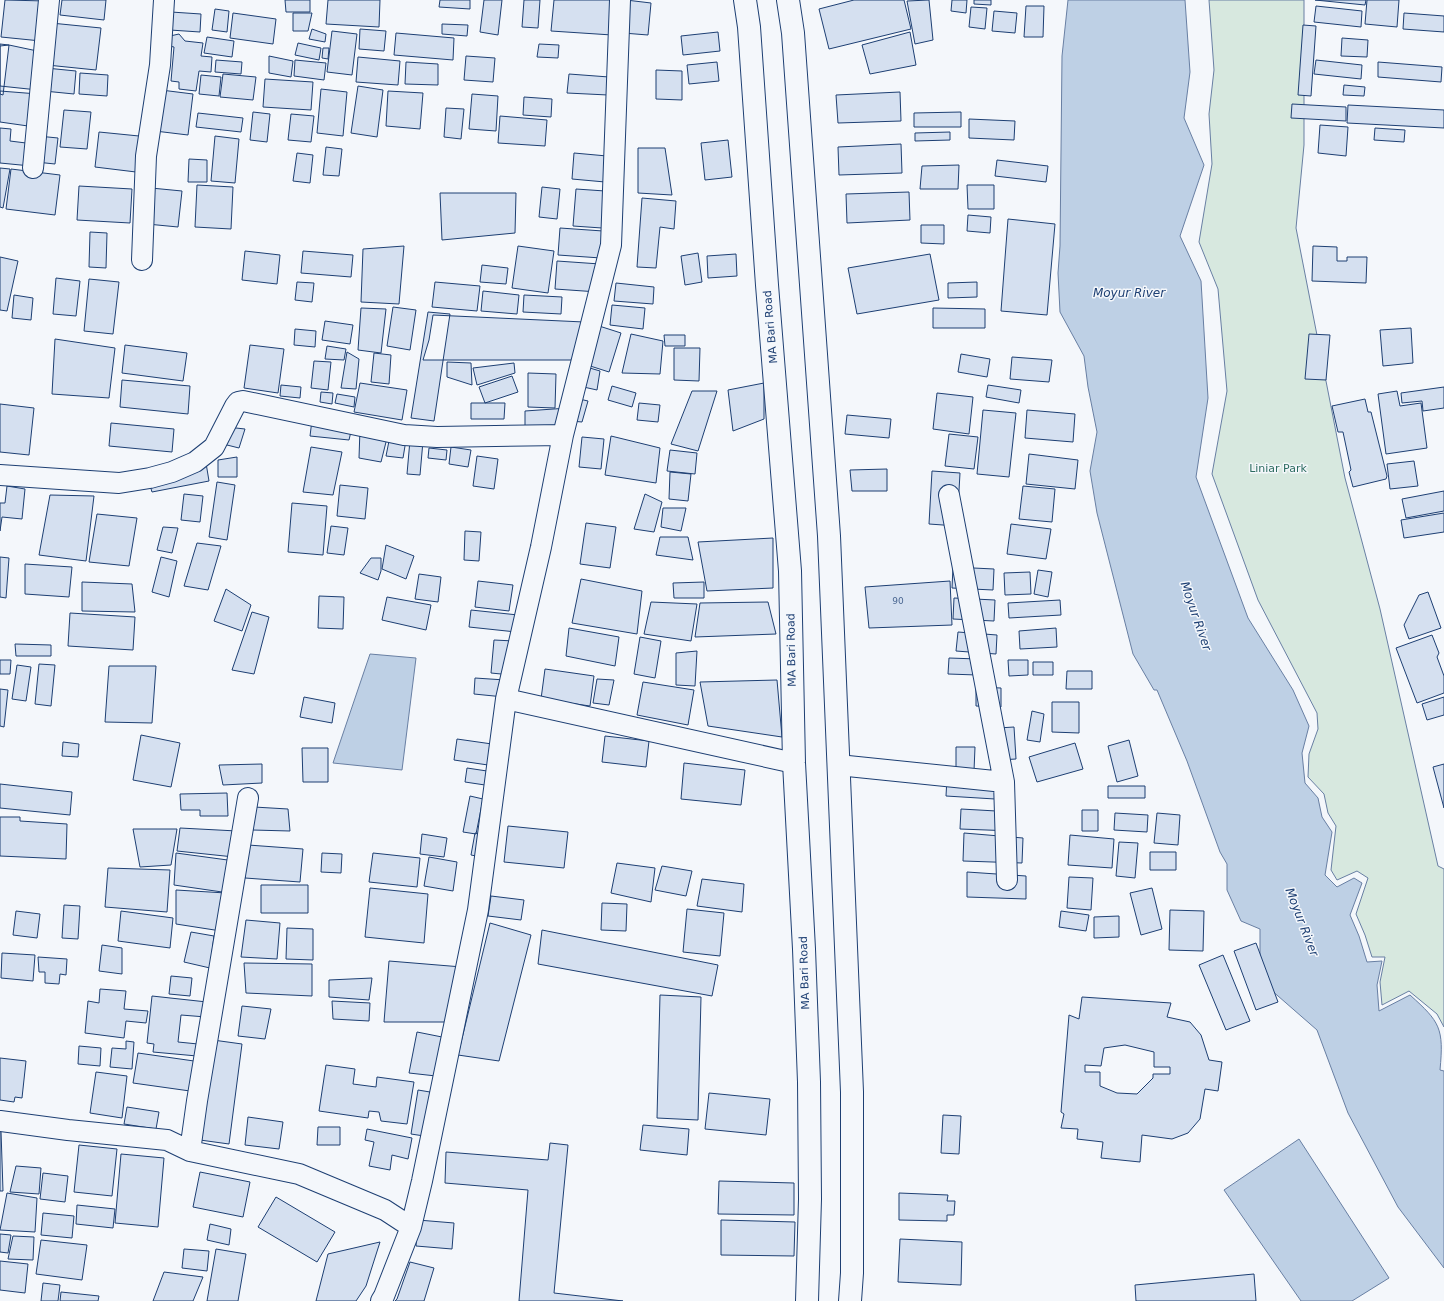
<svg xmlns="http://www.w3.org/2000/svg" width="1444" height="1301" viewBox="0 0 1444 1301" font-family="'DejaVu Sans',sans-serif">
<rect width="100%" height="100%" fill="#f4f7fb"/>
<path fill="#d7e8df" stroke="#687fa3" d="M1209,0H1304V145L1296,228L1345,478L1380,609L1438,866L1444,869V1027L1437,1014L1409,991L1382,1005L1380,982L1385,957H1372L1365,935L1356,914L1368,878L1357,871L1337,880L1331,870L1336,826L1328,813L1324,794L1308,777L1309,754L1318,729L1317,713L1258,600L1212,474L1227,391L1218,289L1199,242L1212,164L1209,114L1214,70Z"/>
<path fill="#bed0e5" stroke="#687fa3" d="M1068,0H1185L1190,72L1184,118L1204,165L1180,236L1201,281L1208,398L1196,477L1248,618L1293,690L1309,726L1302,753L1305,783L1318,798L1322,817L1332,832L1325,875L1337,887L1354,878L1362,883L1350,915L1359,936L1367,962L1382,961L1377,985L1379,1011L1410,995C1440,1022 1444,1028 1440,1070L1444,1071V1268L1398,1207L1348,1113L1317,1030L1270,989L1260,959V929L1241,921L1227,890V864L1220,852L1187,761L1157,690H1154L1133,654L1097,513L1090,471L1097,432L1088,387L1084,356L1060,312L1058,273L1060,246L1062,56Z
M370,654L416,658L402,770L333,763Z
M1299,1139L1389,1278L1352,1301H1301L1224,1190Z"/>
<path fill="#d5e0f0" stroke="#1d3f73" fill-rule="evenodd" d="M5,0L46,1L41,41L1,37Z
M62,0H106L104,20L60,15Z
M285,0H310V12H286Z
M328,0H380L379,27L326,24Z
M440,0H470V9L439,7Z
M484,0H502L498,35L480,32Z
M524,0H540L538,28L522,27Z
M554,0H615L612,35L551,31Z
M626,0L651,3L648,35L623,33Z
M854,0H904L911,29L829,49L819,9Z
M929,0L933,40L915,44L907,1Z
M952,0H967L966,13L951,11Z
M974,0H991V5L974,4Z
M1315,0H1366L1365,5Z
M1367,0H1399L1397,27L1365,24Z
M1026,6H1044L1043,37H1024Z
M1316,6L1362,11L1361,27L1314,22Z
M971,7L987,8L985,29L969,27Z
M215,9L229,11L227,32L212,30Z
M994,11L1017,13L1015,33L992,31Z
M171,12L201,14L200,32L170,30Z
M233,13L276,19L273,44L230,38Z
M293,13H312L308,31H293Z
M1404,13L1444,16V32L1403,29Z
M51,23L101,28L96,70L47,65Z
M442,24L468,25L467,36L442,34Z
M1303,25L1316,26L1311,96L1298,95Z
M312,29L326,34L325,42L309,39Z
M360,29L386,31L384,51L359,49Z
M332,31L357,34L352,75L327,72Z
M718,32L720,51L683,55L681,36Z
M910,32L916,65L870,74L862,45Z
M396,33L454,38L453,60L394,55Z
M179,34L185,41L203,43L201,56L212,57L211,72L199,71L196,91L179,89V82L171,81L174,47L169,46L170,36Z
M207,37L234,41L232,57L204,53Z
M1342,38L1368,40L1367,57L1341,56Z
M298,43L321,48L319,60L295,55Z
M0,44L9,45L3,95L0,94Z
M539,44L559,45L558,58L537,57Z
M9,45L42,52L38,90L0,86V46Z
M323,48H329L328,59L322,58Z
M269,56L293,61L291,77L269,73Z
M466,56L495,58L493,82L464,80Z
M358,57L400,61L398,85L356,82Z
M216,60L242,62L241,74L215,72Z
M295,60L326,63L324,80L294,76Z
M1316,60L1362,65L1361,79L1314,74Z
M406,62L438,64V85L405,84Z
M717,62L719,81L689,84L687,65Z
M1378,62L1442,67L1441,82L1378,77Z
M46,68L76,71L74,94L44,91Z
M656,70L682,71V100L656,99Z
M80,73L108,75L107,96L79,94Z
M223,74L256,77L253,100L220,97Z
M569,74L609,77L608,95L567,93Z
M201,75L221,77L219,96L199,94Z
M265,79L313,82L311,110L263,107Z
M1344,85L1365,87L1364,96L1343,95Z
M358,86L383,90L377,137L351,133Z
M321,89L347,92L343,136L317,133Z
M161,90L193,94L188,135L155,131Z
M0,91L38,94L35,127L0,122Z
M388,91L423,93L420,129L386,126Z
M900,92L901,121L838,123L836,95Z
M472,94L498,96L496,131L469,129Z
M524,97L552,99L551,117L523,115Z
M1292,104L1346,107V121L1291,118Z
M1348,105L1444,110V128L1347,123Z
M446,108L464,109L461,139L444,137Z
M64,110L91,112L87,149L60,147Z
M253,112L270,114L267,142L250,140Z
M961,112V127H914V113Z
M198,113L243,118L241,132L196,127Z
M291,114L314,116L311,142L288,140Z
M500,116L547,120L545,146L498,143Z
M969,119L1015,121L1014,140L969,138Z
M1320,125L1348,127L1346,156L1318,153Z
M0,128L11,129L10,141L34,144L31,166L0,163Z
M1375,128L1405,130L1404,142L1374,140Z
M99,132L139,136L136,172L95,167Z
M950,132V140L915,141V133Z
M38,136L58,138L55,164L36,162Z
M215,136L239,139L235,183L211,181Z
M728,140L732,177L705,180L701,143Z
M901,144L902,173L839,175L838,147Z
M326,147L342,149L339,176L323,175Z
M638,148H665L672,195L638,193Z
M297,153L313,155L310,183L293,181Z
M574,153L607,156L605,182L572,179Z
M189,159L207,160V182H188Z
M997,160L1048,166L1046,182L995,176Z
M959,165L958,189H920L922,166Z
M0,168L10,169L3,208L0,207Z
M11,169L60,175L55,215L6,209Z
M197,185L233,187L231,229L195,227Z
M967,185H994V209H968Z
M79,186L132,189L130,223L77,220Z
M542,187L560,189L557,219L539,217Z
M151,188L182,191L178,227L147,224Z
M576,189L605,191L602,228L573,226Z
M909,192L910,220L847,223L846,194Z
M440,193H516L515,233L442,240Z
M642,198L676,201L674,229L660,227L656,268L637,267Z
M968,215L991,217L990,233L967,231Z
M1008,219L1055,224L1047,315L1001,311Z
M921,225H944V244L921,243Z
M560,228L603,231L601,258L558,255Z
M90,232L107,233L106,268L89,267Z
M404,246L399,304L361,302L363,249Z
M518,246L554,251L548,293L512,288Z
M1313,246L1337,247V261H1347V257H1367L1366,283L1312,281Z
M245,251L280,255L277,284L242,280Z
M303,251L353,255L351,277L301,273Z
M698,253L702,282L685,285L681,256Z
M736,254L737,276L708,278L707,256Z
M930,254L939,300L857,314L848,268Z
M0,257L18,261L7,311L0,310Z
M557,261L600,264L598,292L555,289Z
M482,265L508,268L506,284L480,282Z
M56,278L80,281L76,316L53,314Z
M89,279L119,282L113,334L84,331Z
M297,282L314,283L312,302L295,300Z
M435,282L480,286L477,311L432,307Z
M977,282V297L948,298V283Z
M616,283L654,287L653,304L614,301Z
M483,291L519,295L517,314L481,311Z
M14,295L33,298L31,320L12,318Z
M524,295L562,297L561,314L523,312Z
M612,305L645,308L643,329L610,325Z
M393,307L416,310L410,350L387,346Z
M361,308L386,309L381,353L358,350Z
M933,308L985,309V328H933Z
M428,312L450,314L434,421L411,418Z
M433,315L584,322L578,360H423L429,340Z
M325,321L353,325L350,344L322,340Z
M596,325L621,333L609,372L584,364Z
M1411,328L1413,363L1383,366L1380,330Z
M295,329L316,331L315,347L294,345Z
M631,334L663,341L660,374L622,373Z
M1309,334L1330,335L1326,380L1305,379Z
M664,335H685V346H665Z
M55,339L115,348L109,398L52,394Z
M125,345L187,353L183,381L122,373Z
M250,345L284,349L278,393L244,388Z
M327,346L346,349L344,360L325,359Z
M674,348H700L699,381L674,380Z
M347,352L359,359L356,389L341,388Z
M374,353L391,355L389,384L371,382Z
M961,354L990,359L987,377L958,372Z
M1012,357L1052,360L1049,382L1010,379Z
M314,361L331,362L328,390L311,388Z
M447,362L471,363L472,385L447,377Z
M514,363L515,373L477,385L473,368Z
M583,366L600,371L597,390L579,386Z
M528,373L556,374L555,408L528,407Z
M512,376L518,392L485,403L479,387Z
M122,380L190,386L188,414L120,407Z
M360,383L407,390L402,420L354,412Z
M764,383V419L733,431L728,390Z
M281,385L301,387L300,398L280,396Z
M988,385L1021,390L1019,403L986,397Z
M612,386L636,393L632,407L608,400Z
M1444,387V408L1423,411L1422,401L1402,403L1401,393Z
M692,391H717L698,451L671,444Z
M1397,391L1400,406L1421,403L1427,448L1386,454L1378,394Z
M321,392L333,393L332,404L320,402Z
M937,393L973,397L969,434L933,429Z
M337,394L355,397L354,407L335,403Z
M575,398L588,401L582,422L571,421Z
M1365,399L1368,412H1371L1387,476L1386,479L1353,487L1349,472L1351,470L1343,432H1338L1332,406Z
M471,403H505L504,419H471Z
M639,403L660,405L658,422L637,420Z
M0,404L34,408L29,455L0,452Z
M568,408L564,425L525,426V411Z
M983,410L1016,413L1009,477L977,474Z
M1027,410L1075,414L1073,442L1025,438Z
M847,415L891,419L889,438L845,434Z
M312,420L352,427L349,440L310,436Z
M111,423L174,429L172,452L109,446Z
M227,427L245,429L239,448L223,444Z
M360,429L388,434L381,462L359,458Z
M949,434L978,437L974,469L945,466Z
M390,436L406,440L403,458L386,456Z
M611,436L660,448L656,483L605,475Z
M582,437L604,439L601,469L579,467Z
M410,440L423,441L420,475L407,474Z
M311,447L342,452L333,495L303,492Z
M451,447L471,450L468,467L449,464Z
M429,448L447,450L446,460L428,458Z
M670,450L697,453L695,474L667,471Z
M1029,454L1078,460L1075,489L1026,484Z
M477,456L498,459L494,489L473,486Z
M237,457V477H218V460Z
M1414,461L1418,486L1390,489L1387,464Z
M206,463L209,481L152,492L149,482Z
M887,469V491H852L850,470Z
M932,471L960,473L957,526L929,524Z
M670,472L691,474L688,501L669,499Z
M217,482L235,485L227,540L209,537Z
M340,485L368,488L365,519L337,516Z
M7,486L25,489L22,519L2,517L0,531V503H5Z
M1023,486L1055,489L1052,522L1019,519Z
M1444,491V511L1406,518L1402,499Z
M184,494L203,496L200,522L181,520Z
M645,494L662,502L654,532L634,529Z
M50,495L94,496L86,561L39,555Z
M292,503L327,506L323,555L288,552Z
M663,508H686L681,531L661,527Z
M1444,513V532L1404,538L1401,520Z
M97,514L137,518L129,566L89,562Z
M586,523L616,527L610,568L580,564Z
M1011,524L1051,529L1046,559L1007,554Z
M331,526L348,528L344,555L327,553Z
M163,527L178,528L172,553L157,550Z
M465,531L481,532L479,561L464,560Z
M660,537H688L693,560L656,555Z
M773,538V588L707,591L698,542Z
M197,543L221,546L208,590L184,586Z
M386,545L414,556L406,579L382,569Z
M0,557L9,558L6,598L0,597Z
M161,557L177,561L169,597L152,592Z
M371,558H381V571L378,580L360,573Z
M25,564L72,567L69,597L25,594Z
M953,567L994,569L993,590L952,588Z
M1038,570L1052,572L1048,597L1034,594Z
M1030,572L1031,594L1005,595L1004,573Z
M419,574L441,577L438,602L415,599Z
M581,579L642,591L637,634L572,623Z
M478,581L513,585L509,611L475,607Z
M950,581L952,625L869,628L865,587Z
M82,582L132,584L135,612L82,611Z
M704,582V598H674L673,583Z
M226,589L251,605L242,631L214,621Z
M1428,592L1441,628L1409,639L1404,625L1419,595Z
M319,596L344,597L343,629L318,628Z
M387,597L431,605L426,630L382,620Z
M954,598L995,600L994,621L953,619Z
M1060,600L1061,615L1009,618L1008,603Z
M651,602L697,604L691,641L644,634Z
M768,602L776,634L695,637L700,603Z
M471,610L518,615L516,632L469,627Z
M252,612L269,617L254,674L232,670Z
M70,613L135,617L133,650L68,646Z
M569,628L619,637L615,666L566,656Z
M1056,628L1057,647L1020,649L1019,631Z
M958,632L997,635L996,654L956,651Z
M1432,635L1439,653L1437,657L1444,676V693L1417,703L1396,648Z
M640,637L661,641L655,678L634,674Z
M494,640L514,641L511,675L491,673Z
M15,644L51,645V656H16Z
M697,651L695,686L676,685V653Z
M949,658L978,659L977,675L948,674Z
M0,660H11L10,674H0Z
M1008,660H1028V675L1009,676Z
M1033,662H1053V675H1033Z
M39,664L55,665L51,706L35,704Z
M17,665L31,667L26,701L12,699Z
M109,666H156L152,723L105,722Z
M545,669L594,676L590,706L541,699Z
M1067,671H1092V689H1066Z
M475,678L505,680L504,697L474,694Z
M597,679L614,680L609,705L593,703Z
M777,680L782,737L708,726L700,682Z
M643,682L694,690L688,725L637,715Z
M976,687L1001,688V707L976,706Z
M0,689L8,690L4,727L0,726Z
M304,697L335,703L332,723L300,717Z
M1444,697V715L1427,720L1422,704Z
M1052,702H1079V733L1052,732Z
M1032,711L1044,714L1040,742L1027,740Z
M1014,727L1016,759L999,760L998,728Z
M141,735L180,743L171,787L133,780Z
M605,736L649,741L646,767L602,762Z
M457,739L492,744L488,765L454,760Z
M1129,740L1138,776L1117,782L1108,746Z
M63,742L79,744L78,757L62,756Z
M1075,743L1083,769L1037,782L1029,757Z
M956,747H975L974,771H956Z
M302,748H328V782H303Z
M684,763L745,770L741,805L681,799Z
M262,764V783L223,785L219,765Z
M1444,764V808L1433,767Z
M467,768L487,771L485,785L465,782Z
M947,778L996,781L995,799L946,796Z
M0,784L72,792L70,815L0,808Z
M1108,786H1145V798H1108Z
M227,793L228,816H200V810H181L180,794Z
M470,796L483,799L476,834L463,832Z
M254,807L288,809L290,831L252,830Z
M961,809L1014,812L1013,831L960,829Z
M1082,810H1098V831H1082Z
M1115,813L1148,815L1147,832L1114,830Z
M1157,813L1180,815L1178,845L1154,843Z
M0,817H20V821L67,824L66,859L0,856Z
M508,826L568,832L564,868L504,862Z
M180,828L237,831L234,857L177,851Z
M133,829H177L171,865L140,867Z
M475,833L485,835L481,857L471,855Z
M964,833L1023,838L1022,863L963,861Z
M422,834L447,838L444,857L420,854Z
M1070,835L1114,839L1112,868L1068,865Z
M1119,842L1138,843L1135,878L1116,876Z
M248,845L303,849L300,882L245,878Z
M1150,852H1176V870H1150Z
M176,853L235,861L229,893L174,885Z
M322,853L342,854L341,873L321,872Z
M373,853L420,858L417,887L369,882Z
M429,857L457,862L453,891L424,886Z
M617,863L655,868L651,902L611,893Z
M662,866L692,871L686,896L655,890Z
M108,868L170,870L167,912L105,907Z
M967,872L1026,876V899L967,897Z
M1069,877L1093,878L1091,910L1067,908Z
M702,879L744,884L742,912L697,906Z
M261,885H308V913H261Z
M370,888L428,894L424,943L365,937Z
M1152,888L1162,929L1141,935L1130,893Z
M176,890L226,893L221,931L176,924Z
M491,896L524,900L521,920L488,916Z
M602,903L627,904L626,931L601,930Z
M64,905L80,906L78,939L62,938Z
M687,909L724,913L720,956L683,952Z
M1170,910L1204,911L1203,951L1169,950Z
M16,911L40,914L37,938L13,935Z
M121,911L173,918L170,948L118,941Z
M1061,911L1089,915L1086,931L1059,927Z
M1119,916V937L1094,938V917Z
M246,920L280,923L277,959L241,957Z
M490,923L531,935L499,1061L458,1055Z
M287,928L313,929V960L286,959Z
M542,930L718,965L712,996L538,964Z
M191,932L214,936L210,968L184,962Z
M1256,943L1278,1002L1256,1010L1234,951Z
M102,945L122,948V974L99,971Z
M2,953L35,955L33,981L1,978Z
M1223,955L1250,1021L1226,1030L1199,965Z
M38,957L67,959L66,975L60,974L59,984L45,983V972H39Z
M389,961L462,967L451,1022H384Z
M244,963L312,964V996L246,993Z
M171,976L192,978L190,996L169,994Z
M372,978L369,1000L329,997V980Z
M100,989L126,991L124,1009L148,1011L146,1023L126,1021L124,1038L85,1033L88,1001L99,1003Z
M660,995L701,997L698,1120L657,1118Z
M152,996L207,1002L206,1017L181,1015L178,1042L198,1044L197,1056L153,1052L154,1044L147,1043Z
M1082,997L1171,1003L1167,1017L1190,1022L1201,1035L1209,1060L1222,1062L1218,1091L1205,1089L1200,1119L1188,1133L1172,1139L1142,1135L1140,1162L1101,1158L1103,1142L1077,1139L1078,1129L1061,1128L1064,1114L1061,1112L1069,1015L1079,1019ZM1125,1045L1154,1052V1067H1170V1074H1153V1078L1137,1094L1117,1093L1100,1086V1072H1085V1065L1101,1066L1104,1048Z
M332,1001L370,1003L369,1021L333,1019Z
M242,1006L271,1009L265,1039L238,1036Z
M417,1032L442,1037L436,1076L409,1073Z
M213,1040L242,1044L229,1144L200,1140Z
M126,1041L134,1042L132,1069L110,1067L112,1048L126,1049Z
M79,1046L101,1048L100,1066L78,1064Z
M138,1053L194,1061L190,1091L133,1083Z
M0,1058L26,1061L22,1098L15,1097L14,1102L0,1100Z
M326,1065L355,1069L353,1084L376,1087L377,1077L414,1082L407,1124L381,1121L379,1112L369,1111L368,1118L319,1111Z
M96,1072L127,1076L122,1118L90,1113Z
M418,1090L430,1092L424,1136L411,1134Z
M709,1093L770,1099L766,1135L705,1129Z
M127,1107L159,1112L156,1129L124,1124Z
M943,1115L961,1116L959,1154L941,1153Z
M248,1117L283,1122L279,1149L245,1145Z
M643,1125L689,1129L687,1155L640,1150Z
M318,1127H340V1145H317Z
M367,1129L412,1138L408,1159L392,1155L390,1170L369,1166L374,1142L365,1140Z
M0,1131H1L3,1191H0Z
M550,1143L568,1145L554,1293L623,1301H519L528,1190L445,1183L446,1152L548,1160Z
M79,1145L117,1149L112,1196L74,1192Z
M121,1154L164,1158L158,1227L115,1223Z
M16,1166L41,1168L39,1194L10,1192Z
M200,1172L250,1182L243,1217L193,1207Z
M43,1173L68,1176L65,1202L40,1199Z
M719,1181L794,1183V1215L718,1214Z
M7,1193L37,1198L35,1232L0,1230Z
M899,1193L948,1195L947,1201H955L954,1215H947V1221L899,1220Z
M276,1197L335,1232L317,1262L258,1227Z
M77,1205L115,1209L113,1228L76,1224Z
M43,1213L74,1216L72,1238L41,1235Z
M418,1220L454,1223L452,1249L416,1246Z
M721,1220L795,1222L794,1256L721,1255Z
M210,1224L231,1229L229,1245L207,1240Z
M0,1234L11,1235L8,1253L0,1252Z
M13,1236L34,1237L33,1260L8,1259Z
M900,1239L962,1242L961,1285L898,1282Z
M41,1240L87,1245L82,1280L36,1274Z
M380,1242L366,1286L356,1301H316L328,1254Z
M184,1249L209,1251L207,1271L182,1268Z
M216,1249L246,1254L238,1301H207Z
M0,1261L28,1264L25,1293L0,1290Z
M410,1262L434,1268L424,1301H395L397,1299Z
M164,1272L203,1277L193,1301H153Z
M1254,1274L1256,1301H1136L1135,1285Z
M43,1283L60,1285L58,1301H41Z
M61,1292L99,1296L98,1301H60Z"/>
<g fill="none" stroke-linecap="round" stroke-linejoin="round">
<g stroke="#1d3f73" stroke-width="22">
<path id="street" d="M33,168L49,0
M142,260L146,156L160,65L164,0
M0,475L119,483L150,478L172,472L195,462L214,447L235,406L238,402L243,401L404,435L437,437L563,435
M949,495L1004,782L1007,880
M506,699L794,763
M838,765L1004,782
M0,1121L68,1130L167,1140L190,1151L299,1174L385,1210L411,1227
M190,1151L197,1101L248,798
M381,1301L384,1296L411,1227L422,1181L478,910L506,699L541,547L563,435L611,245L620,0"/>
</g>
<g stroke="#1d3f73" stroke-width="24">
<path id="primary" d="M745,0L749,27L767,285L790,571L794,763L804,949L809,1082L810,1199L807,1301
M788,0L793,33L829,536L852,1092V1273L850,1301"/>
</g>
<use href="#street" stroke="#f4f7fb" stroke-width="20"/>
<use href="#primary" stroke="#f4f7fb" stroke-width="22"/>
</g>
<g text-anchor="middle" stroke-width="3" stroke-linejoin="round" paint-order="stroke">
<g font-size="9" fill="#4b6792">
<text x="898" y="604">90</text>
</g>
<g font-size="11" fill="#1d3f73" stroke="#f4f7fb">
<text transform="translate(770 327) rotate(-95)" y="4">MA Bari Road</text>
<text transform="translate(791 650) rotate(-91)" y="4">MA Bari Road</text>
<text transform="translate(804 973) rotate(-92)" y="4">MA Bari Road</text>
</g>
<g font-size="11" fill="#2c6c60" stroke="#f4f7fb">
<text x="1278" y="472">Liniar Park</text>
</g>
<g font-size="12" font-style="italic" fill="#1d3f73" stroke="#f4f7fb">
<text x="1129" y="297">Moyur River</text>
<text transform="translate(1196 616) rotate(71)" y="4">Moyur River</text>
<text transform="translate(1302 922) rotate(69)" y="4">Moyur River</text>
</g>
</g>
</svg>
